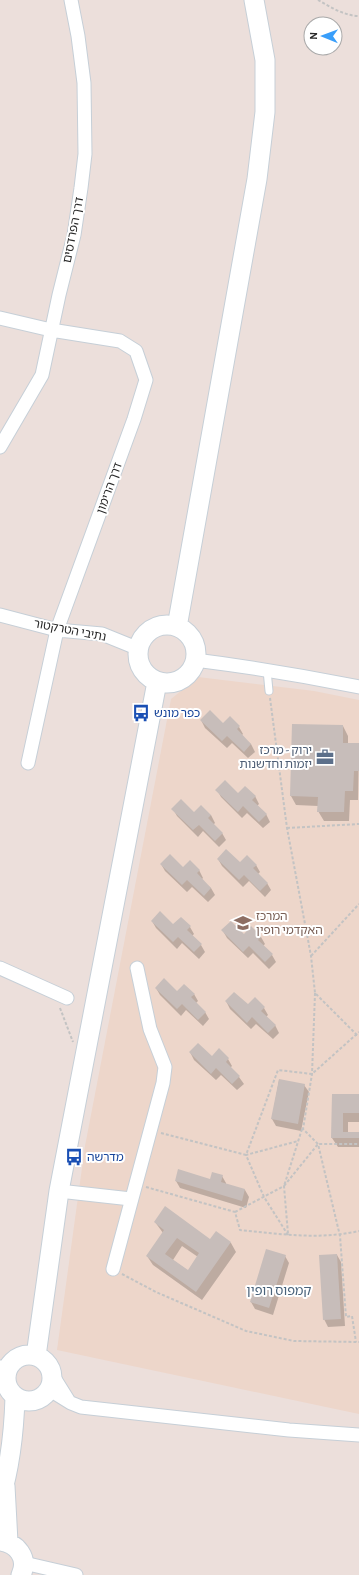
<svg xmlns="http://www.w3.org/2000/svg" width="359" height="1575" viewBox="0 0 359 1575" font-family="'Alegreya Sans','Noto Sans Hebrew',sans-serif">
<rect width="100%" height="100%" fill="#ecdfdb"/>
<path fill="#edd6ca" d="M198,677L314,691L359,700V1414L57,1350L85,1146L171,699Z"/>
<path fill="#0003" fill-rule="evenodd" d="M201,720L239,727L243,734L241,736L251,744L255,752L248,758L232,743L227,748L205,728Z
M293,725L343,726L348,736V744H359L358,800H350L349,821H324L318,811V806L296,805L291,796Z
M217,790L255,796L259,804L257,806L266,814L270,822L263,828L247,813L242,818L221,797Z
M173,809L211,815L215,823L213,825L222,833L226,840L219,847L203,831L198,837L177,816Z
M218,859L256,865L260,872L258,874L267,883L271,890L265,897L249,881L243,887L222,866Z
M161,864L199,870L203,878L201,880L211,888L215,895L208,902L192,887L187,892L165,871Z
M181,918L190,927L194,934L192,936L201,945L205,952L199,959L182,943L177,949L156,928L152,921L173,925Z
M251,928L261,937L265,944L263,946L272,955L276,962L269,969L253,953L248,958L227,938L223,931L244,935Z
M156,988L177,993L194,994L198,1001L196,1003L205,1012L209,1019L203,1026L186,1010L181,1016L160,995Z
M226,1001L264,1008L268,1015L266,1017L275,1025L279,1033L273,1039L256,1024L251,1029L230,1009Z
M190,1052L228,1059L232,1066L230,1068L239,1077L244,1084L237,1090L221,1075L216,1080L194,1060Z
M279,1080L304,1085L309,1092L301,1131L276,1126L272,1119Z
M333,1095H359V1122H348V1133H359V1147H338L332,1138Z
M222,1176L226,1183V1185L245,1190L249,1197L246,1208L180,1188L176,1181L211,1180Z
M155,1222L211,1240L216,1233L231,1243L236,1252L202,1300L153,1265L147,1256L163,1233ZM182,1246L198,1257L188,1271L173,1260Z
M337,1255L341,1262L345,1326L328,1327L324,1319Z
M285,1256L289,1263L273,1315L255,1309L251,1302Z"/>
<path fill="#c7bdba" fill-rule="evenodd" d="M210,710L223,723L230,716L240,726L237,729L251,744L244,752L227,736L222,741L200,720Z
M292,724L343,725V743H359V771H354L353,791H345L344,812H317L318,797L290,796Z
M225,780L238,793L245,786L256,796L252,800L267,814L259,822L243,806L238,812L215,790Z
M181,799L194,812L201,805L211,815L208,818L223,833L215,841L199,825L193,830L171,809Z
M226,849L240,862L247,855L257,865L253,868L268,883L260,891L244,875L239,880L217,859Z
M170,854L183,867L190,860L200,870L197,873L211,888L204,896L187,880L182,885L160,864Z
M160,911L173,924L181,917L191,926L187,930L202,944L194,952L178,937L173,942L151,921Z
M231,921L244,934L251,926L261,936L258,940L273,954L265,962L249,946L243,952L221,930Z
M164,978L177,991L184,984L195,994L191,997L206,1012L198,1020L182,1004L177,1009L155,988Z
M234,992L248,1004L255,997L265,1007L261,1011L276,1025L268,1033L252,1017L247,1023L225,1001Z
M198,1043L212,1056L219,1048L229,1058L226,1062L240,1076L232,1084L216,1068L211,1074L189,1052Z
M279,1079L305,1084L298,1124L271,1119Z
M332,1094H359V1113H343V1132H359V1138H331Z
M178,1169L210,1179L212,1172L223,1175L221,1182L245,1189L242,1201L175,1181Z
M165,1206L210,1239L216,1231L231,1242L196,1292L146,1256L164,1230L154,1222ZM177,1238L199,1253L188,1270L165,1254Z
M266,1249L286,1255L269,1308L250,1302Z
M337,1254L341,1319L323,1320L319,1255Z"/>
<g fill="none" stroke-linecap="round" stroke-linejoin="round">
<g stroke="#c6cfd7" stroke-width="9">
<path id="lane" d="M267,670L269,691"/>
</g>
<g stroke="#c6cfd7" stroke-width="15">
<path id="street" d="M0,318L51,330L120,341L136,351L146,380L134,419L57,630L28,763
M0,447L42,375L59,295L74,235L81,188L85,154L84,83L78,36L71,0
M0,615L57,630L102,634L139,649
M195,660C251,667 305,676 359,687
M0,968L67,998
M59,1191L131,1199
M113,1269L163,1083L165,1067L150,1029L137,968
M0,1367L8,1368
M53,1376L68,1400
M50,1390L71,1403L81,1407L289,1430L359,1435
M24,1563L76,1575"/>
</g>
<g stroke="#c6cfd7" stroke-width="21">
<path id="secondary" d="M138 654a29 29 0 1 1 58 0a29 29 0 1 1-58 0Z
M177,627L257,179L265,112V60L254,0
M6 1378a23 23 0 1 1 46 0a23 23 0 1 1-46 0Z
M36,1356L59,1191L157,682
M5,1486L8,1542
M0,1500C10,1467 14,1432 15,1397
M0,1541C17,1543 29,1558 21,1575"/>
</g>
<path stroke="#c3c3c3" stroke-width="2" stroke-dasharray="3 2" stroke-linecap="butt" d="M318,0C330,7 345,16 359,16
M270,698L287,828L311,956L315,993L357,1035H359
M287,828L359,824
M311,956L359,904
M315,993L312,1074L303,1129L318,1144L340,1236L346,1317L352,1316L356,1342
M60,1008L73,1042
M302,1129L284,1186L318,1144H359
M161,1133L246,1155L278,1070L312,1074L359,1032
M146,1187L235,1212L240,1230C280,1234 319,1240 359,1231
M235,1212L284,1186L288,1234
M288,1235L264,1197L246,1155L298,1141
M122,1274L156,1292L246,1331L294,1341L359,1342"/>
<use href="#lane" stroke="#fff" stroke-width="7"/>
<use href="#street" stroke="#fff" stroke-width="13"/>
<use href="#secondary" stroke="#fff" stroke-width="19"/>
</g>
<defs>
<g id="bus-bare" transform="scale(1.38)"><path d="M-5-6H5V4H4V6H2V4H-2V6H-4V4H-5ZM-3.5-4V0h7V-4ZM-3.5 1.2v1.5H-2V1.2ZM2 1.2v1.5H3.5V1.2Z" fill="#1a4fb4" stroke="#fff" stroke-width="2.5" paint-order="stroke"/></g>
<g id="office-bare" transform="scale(1.38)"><path d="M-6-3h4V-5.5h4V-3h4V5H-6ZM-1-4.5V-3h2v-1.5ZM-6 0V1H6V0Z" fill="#5c6f8a" stroke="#fff" stroke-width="2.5" paint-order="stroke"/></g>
<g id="university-bare" transform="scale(1.38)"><path d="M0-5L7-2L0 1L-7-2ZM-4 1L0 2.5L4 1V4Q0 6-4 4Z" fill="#8d6e63" stroke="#fff" stroke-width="2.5" paint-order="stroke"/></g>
</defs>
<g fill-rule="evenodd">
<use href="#bus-bare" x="141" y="713"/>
<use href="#office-bare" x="325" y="757"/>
<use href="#university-bare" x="243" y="923"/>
<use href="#bus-bare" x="74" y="1157"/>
</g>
<g text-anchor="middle" stroke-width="4" stroke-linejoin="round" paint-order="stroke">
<g font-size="12" fill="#292929" stroke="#fff">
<text transform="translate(73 230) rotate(-79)" y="4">דרך הפרדסים</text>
<text transform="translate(109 488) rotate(-70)" y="4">דרך הרימון</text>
<text transform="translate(70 630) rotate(11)" y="4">נתיבי הטרקטור</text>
</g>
<g font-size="12" fill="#164399" stroke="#fff" text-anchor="start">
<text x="154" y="717">כפר מונש</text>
<text x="87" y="1161">מדרשה</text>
</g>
<g font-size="12" fill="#4e5e75" stroke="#fff" text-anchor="end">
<text x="312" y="754">ירוק - מרכז<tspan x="312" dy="14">יזמות וחדשנות</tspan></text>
</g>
<g font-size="12" fill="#785e54" stroke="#fff" text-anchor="start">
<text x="256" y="920">המרכז<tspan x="256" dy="14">האקדמי רופין</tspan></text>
</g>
<g font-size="13" fill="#49627a" stroke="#fff">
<text x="279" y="1295">קמפוס רופין</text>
</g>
</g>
<g transform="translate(323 36) rotate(271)"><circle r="19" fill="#ffffff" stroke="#a9a9a9"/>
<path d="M0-3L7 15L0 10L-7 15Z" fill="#399efa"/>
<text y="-6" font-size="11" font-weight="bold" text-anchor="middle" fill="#292929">N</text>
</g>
</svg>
